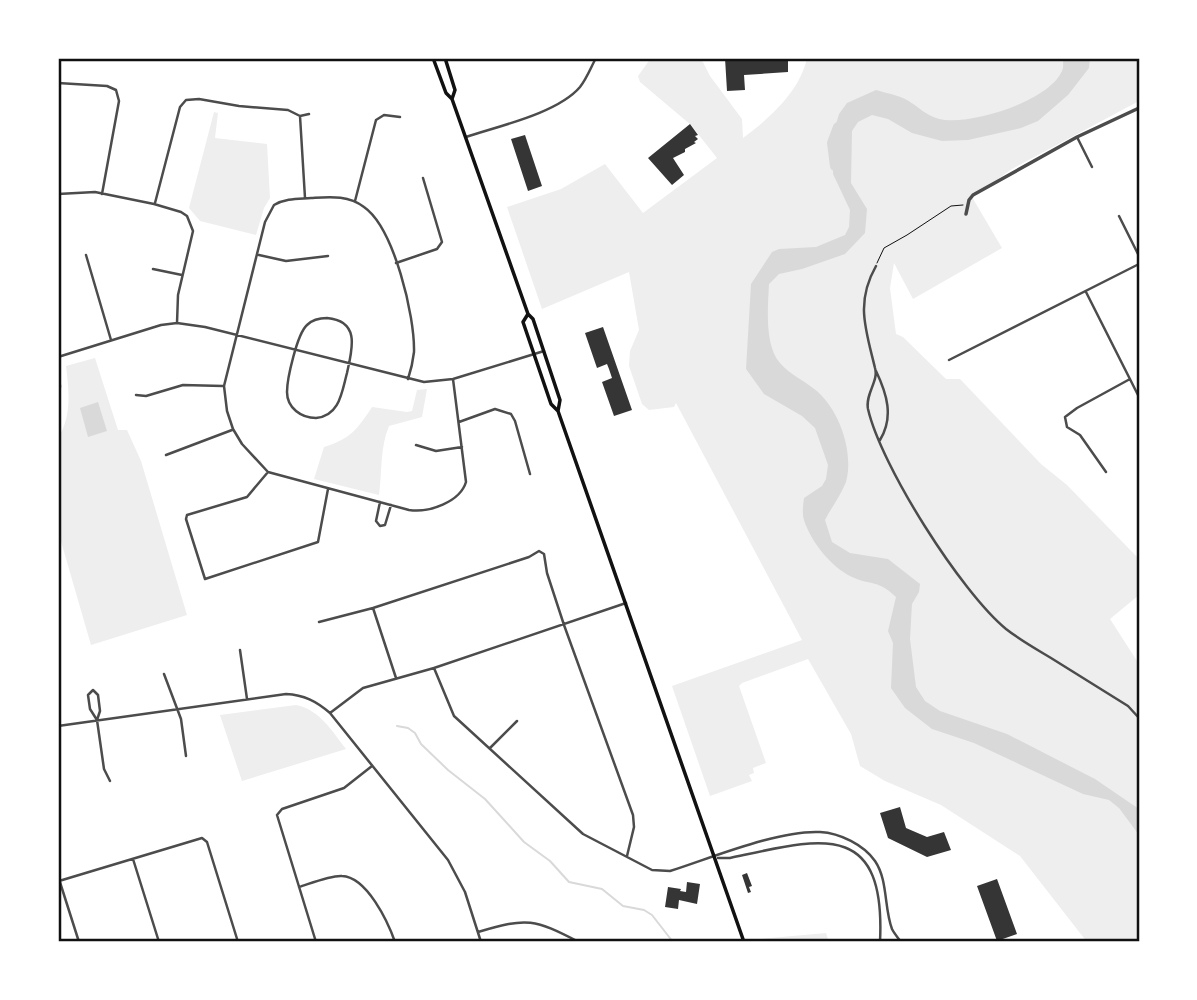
<svg xmlns="http://www.w3.org/2000/svg" width="1197" height="1000" viewBox="0 0 1197 1000" font-family="'IBM Plex Sans',sans-serif">
<rect width="100%" height="100%" fill="#fff"/>
<path fill="#eee" d="M651,58H696L703,62L710,76L742,119L743,138C770,118 800,91 807,58H1139V101L1012,169L972,197L1002,248L913,299L894,263L890,288L896,334L903,337L946,379H960L1041,464L1067,485L1139,559V595L1110,619L1139,664V942H1087L1020,856L941,805L885,781L860,766L851,734L808,659L742,683L739,686L766,763L753,768L754,773L749,775L752,781L710,796L672,686L802,640L676,403L674,407L649,410L642,404L629,366L630,351L639,330L629,272L542,309L507,207L561,189L605,164L643,213L717,158L691,125L640,82L638,76Z
M214,112L218,113L215,138L267,144L270,198L264,208L256,235L200,221L189,208Z
M95,358L118,430H127L141,461L187,615L91,645L58,531V438C72,416 69,391 66,366Z
M427,389L422,417L389,426C380,447 382,472 379,495L314,479L324,447C350,439 357,430 372,407L407,412L412,411L417,390Z
M296,705C320,710 332,731 346,749L242,781L220,715Z
M826,933L829,942H762L760,939Z"/>
<path fill="#d9d9d9" d="M1063,58H1090L1089,68L1068,95L1038,121L1021,128L968,140L942,141L912,133L888,119L872,115L858,122L852,131L851,183L867,209L865,233L845,254L802,269L779,274L769,284C768,306 764,345 780,363C790,375 807,382 818,392C840,412 854,453 846,482C841,495 831,508 825,520L832,542L850,553L888,559L920,584L919,592L912,604L910,639L916,687L925,701L940,711L1007,734L1095,779L1139,809V835L1119,808L1109,800L1083,794L974,743L932,729L905,708L891,688L893,643L888,631L896,597C877,579 872,586 852,577C831,567 811,542 804,520C802,513 803,505 804,498L822,486L826,479L828,465L815,428L802,416L764,394L746,369L751,284L772,252L779,249L816,247L845,235L849,227L850,210L833,174L834,131L839,114L847,103L876,90C886,93 898,95 907,100C919,107 925,115 939,119C969,126 1046,102 1061,73C1064,68 1063,64 1063,58Z
M98,402L107,431L88,437L80,408Z"/>
<g fill="none" stroke-linecap="round" stroke-linejoin="round">
<path stroke="#d9d9d9" stroke-width="2" d="M397,726L408,728L415,733L421,744L448,770L485,799L524,842L550,861L569,882L602,889L623,906L644,910L652,915L673,942"/>
<path stroke="#d9d9d9" stroke-width="10" d="M835,166L832,143L838,127"/>
</g>
<path fill="#353535" d="M725,58H788V72L744,75L745,90L727,91Z
M690,124L698,135L695,136L698,139L694,142L696,143L685,149V152L673,158L684,175L672,185L648,158Z
M525,135L542,186L528,191L511,139Z
M603,327L632,410L614,416L602,382L612,378L609,369L607,364L597,368L585,333Z
M900,807L906,828L927,837L944,832L951,850L927,857L888,838L880,813Z
M747,873L752,886L749,887L751,892L748,893L742,875Z
M997,879L1017,934L997,941L977,886Z
M687,882L700,884L697,904L679,900L678,909L665,907L668,887L681,889L680,891L686,892Z"/>
<g fill="none" stroke-linecap="round" stroke-linejoin="round">
<path stroke="#111" stroke-width="1" d="M877,263L884,248L907,235L951,206L963,205"/>
<path stroke="#4c4c4c" stroke-width="2.5" d="M58,83L107,86L116,90L119,101L102,194
M300,116L305,198
M466,137C499,126 558,113 580,87C587,78 591,67 596,58
M1077,137L1092,167
M58,194L95,192L154,204L181,212L187,216L193,231L178,295L177,323
M355,201L376,120L384,115L400,117
M155,203L180,107L186,100L199,99L239,106L288,110L300,116L309,114
M1119,216L1139,256
M86,255L111,340
M259,255L286,261L328,256
M396,263L437,249L442,242L423,178
M876,266C855,303 866,330 875,368C879,381 865,394 868,409C881,466 961,592 1006,629C1020,640 1036,649 1051,658C1077,674 1102,690 1128,706L1139,718
M153,269L182,275
M1086,292L1139,397
M327,318C361,321 352,350 347,373C342,391 340,416 316,418C309,418 302,416 296,411C290,406 287,399 287,392C287,379 297,334 307,325C312,320 320,318 327,318Z
M58,357L161,325L177,323L205,327L424,382L453,379L544,351
M949,360L1139,264
M876,371C887,394 894,417 880,440
M58,372L60,386L58,411
M408,379C411,370 413,361 414,352C415,316 394,228 364,207C348,195 330,197 311,198C299,199 286,198 274,205L265,222L224,386L227,411L233,429L242,444L268,472L409,510C429,513 460,502 466,482L453,379
M136,395L146,396L183,385L223,386
M459,422L495,409L511,414L515,421L530,474
M416,445L436,451L462,447
M166,455L232,430
M268,472L247,497L187,515L186,519L205,579L318,542L328,489
M1106,472L1080,435L1067,427L1065,417L1077,408L1130,379
M380,502L376,521L380,526L385,525L391,505
M373,608L396,678
M319,622L373,608L529,557L539,551L544,554L547,573L564,625L633,815L634,827L627,856
M240,650L247,699
M434,668L454,716L583,834L652,870L670,871C711,858 778,830 820,832C840,833 864,845 875,861C888,880 884,908 892,929C894,933 898,938 901,942
M164,674L181,719L186,756
M93,690L98,695L100,711L97,720L90,709L88,695Z
M330,713L363,688L434,668L626,603
M97,720L104,769L110,781
M58,726L286,694C304,695 316,701 330,713L448,860L465,892L481,942
M490,748L517,721
M718,858H730C819,839 886,817 880,942
M133,859L159,942
M58,876L79,942
M59,881L202,838L207,842L238,942
M299,887C309,884 331,875 342,876C367,877 388,922 395,942
M478,932C528,917 534,919 579,942
M316,942L277,815L282,809L344,788L372,766"/>
<path stroke="#4c4c4c" stroke-width="3.5" d="M966,214L969,200L973,195L1077,137L1139,108"/>
<path stroke="#111" stroke-width="3.5" d="M278,58H320
M433,58L446,93L452,99L528,314L533,319L560,400L558,411
M445,58L455,90L452,99
M528,314L523,322L551,404L558,411L744,942"/>
</g>
<rect width="1197" height="1000" fill="none" stroke="#ffffff" stroke-width="119"/>
<rect x="60" y="60" width="1078" height="880" fill="none" stroke="#111" stroke-width="2.5"/>
</svg>
